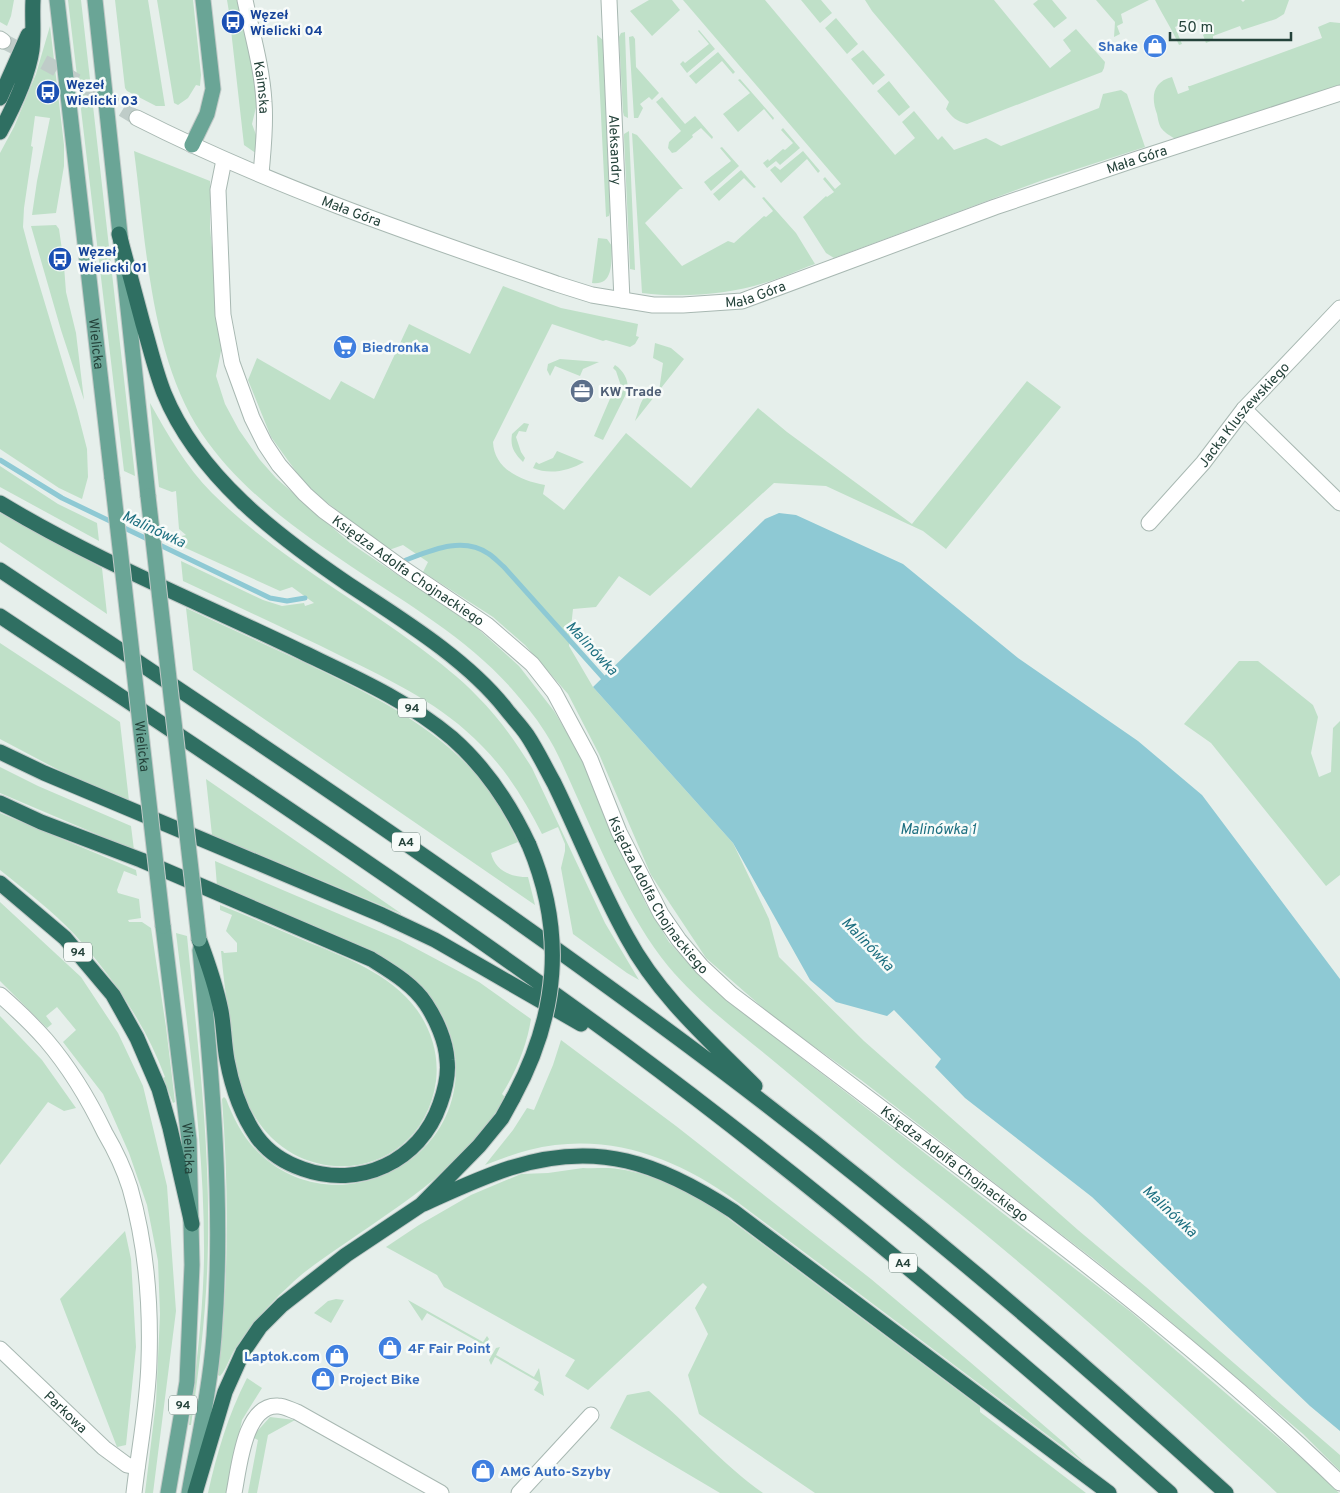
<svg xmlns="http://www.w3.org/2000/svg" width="1340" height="1493" viewBox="0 0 1340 1493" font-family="Overpass,sans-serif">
<rect width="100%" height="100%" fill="#e6efeb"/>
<path fill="#bfe0c8" d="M0,0H14L11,16L7,26L0,22Z
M68,0H81L135,476L124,471Z
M115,0H148L165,106H156L127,91L125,88Z
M157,0H193L201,75L200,86L196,85L188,98L178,105L174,103Z
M227,0H240L258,99L252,124L259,143L257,154L244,145L231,30L238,28L236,13L229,12Z
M649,0H672L680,10L652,36L630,11Z
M683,0H765L895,155L915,138L902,122L914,111L938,140L942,136L954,150L986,138L1001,146L1099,108L1103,94L1121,90L1127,94L1145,147L1043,180L834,258L826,253L803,217L826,196L827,197L834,192L823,179L825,177L835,189L841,184Z
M801,0H821L832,13L820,23Z
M865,0H994L1050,68L1071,51L1063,40L1076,29L1105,62L1104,68L1102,72L967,124C956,121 952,117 946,109L949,102L872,11Z
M1038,0H1052L1067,18L1054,28L1033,4Z
M1096,0H1149L1121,14L1123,23L1117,26L1120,34L1114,37L1115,22Z
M1155,0H1241L1243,2L1245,0H1289L1284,14L1276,19L1242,30L1240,26L1213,36V40L1206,43L1203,35L1206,33L1200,19L1188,24L1187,22L1175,27L1182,44L1179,45C1172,29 1163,16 1155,0Z
M836,18L858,44L847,54L825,28Z
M1330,22L1340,23V85L1175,139C1171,136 1165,133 1162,129C1159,126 1158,119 1157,114C1151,98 1152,82 1172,77L1178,94L1189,90L1188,86H1190L1322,38L1318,27Z
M50,26L64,145V166L56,213L32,215L37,181L50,118L35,116L31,146L33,147L24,208L23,227L31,257L77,410L87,449L88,477L82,499L59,488L0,449V153L14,127L36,74Z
M699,30L715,49L687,73L680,64L683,61L685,63L709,44L698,31Z
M625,32L628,118L624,116L623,112L619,37L621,33Z
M597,35L603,40L610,212L609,216L606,217Z
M633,36L635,39L636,67L659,93L652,100L649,97L640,104L643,108L638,118H634L629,37Z
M863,50L885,75L873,85L851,59Z
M718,52L735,72L733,74L722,61L696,84L689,76Z
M740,79L774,118L773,120L764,109L738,132L723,114L750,93L738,80Z
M889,81L910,107L899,116L877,91Z
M662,97L685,124L695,116L713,137L712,139L701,128L692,135L693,137L676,152L672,153L668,148L669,142L681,131L656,102Z
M783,128L800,148L780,165L776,161L767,168L763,163L768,159L769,161L783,149L785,150L793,143L781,130Z
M629,131L635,270L630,269L624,137V134Z
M632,133L637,135L683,189H680L645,223L682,266L728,241L734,243L764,216L766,217L773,211L762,198L764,197L796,233L815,264C798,270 782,278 764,283C726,295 681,298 642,293Z
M722,147L739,166L711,191L704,182L731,161L720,148Z
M134,151L210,181V228L222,346L216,376L225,404L239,430L260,460L276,478L350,543L477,628L519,666L554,711L583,760L646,904L669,942L700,976L804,1060L1131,1312L1305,1461L1339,1493H1277C1170,1393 1061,1295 947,1203C887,1156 829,1107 770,1058C735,1029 697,1001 668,966C629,918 603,854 577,797C567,775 558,752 545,732C535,716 523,702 511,688C468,639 406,603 352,567C297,530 239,489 202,434C150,357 146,241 134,151Z
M803,151L820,171L818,173L807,159L781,183L770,170L775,166L780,170Z
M741,170L756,187L754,188L744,178L719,201L713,194Z
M56,225L59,229L62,250H56L57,265L64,266L66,292L76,333L84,400L61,330L31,226Z
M598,238L607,239L612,246C611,262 614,286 592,283Z
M503,286L561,308L638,324L636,336L639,337L635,344L630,347L606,340L603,341L552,324L493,442C494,469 521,481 545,485L543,494L564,510L626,433L691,488L758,408L787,432L912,524L1027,381L1061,407L946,549L923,531L826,486L774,483L650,596L619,576L596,607L573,609L569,646L593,687L733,843L769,919L779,957L864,1041L1078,1230L1146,1287L1340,1455V1471L1303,1434L1164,1316L1096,1261L861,1080L777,1020L706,958L651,875L599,754L568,694L525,645L493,617L423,572L428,562L403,545L389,550L308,488L271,437L248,380L257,358L330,400L341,381L374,399L409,324L470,354Z
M655,343L671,348L684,359L635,421C641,405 640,393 659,391L663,363L653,358Z
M560,359L599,362L583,369L580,376L555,366L550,376L547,370L548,364Z
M615,365C624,371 628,379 628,390L603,440L594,436L612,394L617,397L621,386L616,371L613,368Z
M150,403C168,435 186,467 212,493C273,554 351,596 419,647C439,662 460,678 477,696C499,718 516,742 532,768L605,923L639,980L627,973L573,934L561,868L565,851V844L558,827L542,834C526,802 507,771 482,746C443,705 392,681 341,656C289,630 236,606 183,581L181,561L263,600L282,606L304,603L305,606L314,603L292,587L280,591L179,545L178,537L186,535L179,529L176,491L172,492L159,487Z
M524,423L529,424L526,432L519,431L516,437L521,452L525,458L523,462C514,453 510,447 512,434Z
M557,451L584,462C569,471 549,475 533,468L536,462L539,464L553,458Z
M0,466L58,504L97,523L99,541L0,487Z
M0,513L102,568L107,614L0,542Z
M186,608C225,626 264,644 303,662C364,691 428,721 474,772C493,793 506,817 518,842L491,853C495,871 511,877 528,877L535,905L193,670Z
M0,643L120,722L129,801L70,776L0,739Z
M1239,661H1258L1313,705L1318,717L1311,753L1319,777L1331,772L1333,728L1340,721V875L1326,886L1211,743L1184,724Z
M0,767L38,786L131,826L134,850L0,793Z
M206,779L402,914L212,835Z
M0,813L136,870L137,876L124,871L117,890L118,893L139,899L141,918L128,920L129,922H142L151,928L166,1027L175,1102L173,1103L163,1078L165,1077C146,1025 112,976 75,935C53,911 26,891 0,870Z
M215,861L400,940L479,982L531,1019C527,1045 516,1072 502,1094L505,1097C470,1162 405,1202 347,1242C327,1256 306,1269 289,1286C268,1305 250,1326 235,1349C229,1358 227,1369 220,1376L218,1375C229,1283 229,1191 222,1099L224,1097L226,1099C233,1117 242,1136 257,1151C333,1228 468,1164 455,1055C451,1025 435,998 412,978C385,955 351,942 319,928C285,914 251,900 217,886Z
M0,902L81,977L118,1033L143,1086L167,1186L176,1311L153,1493H145L156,1402L160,1314L158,1261L147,1205L129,1153L103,1094L63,1042L76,1030L57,1007L46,1016L52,1024L47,1028L0,981Z
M220,905C248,916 275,928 303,940C344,957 390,973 417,1010C432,1031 439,1056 436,1081C422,1182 293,1197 249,1106C235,1078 232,1049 229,1019C226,996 223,974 221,951H223L224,953L237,952V943L226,931L232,915L220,910Z
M176,933L187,936C197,1038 210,1141 208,1243C207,1305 200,1364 191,1425H189C196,1369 203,1314 204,1258C205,1150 189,1041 176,933Z
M0,1016L42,1060L76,1108L64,1111L48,1102L0,1165Z
M561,1040L676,1126L871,1279L970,1362L1063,1442L1086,1464L736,1201C674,1156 605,1131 529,1150C514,1154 500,1159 485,1165L513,1130L527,1108L534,1110L553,1065Z
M583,1168C595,1169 607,1167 618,1169C655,1174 686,1192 717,1210L980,1407V1412L1086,1493H815L699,1414L688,1375L708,1334L695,1308L707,1287L703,1283L588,1390L565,1376L575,1360L444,1287L437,1275L386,1247L419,1225L471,1195L521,1174L548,1173Z
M125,1231L131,1259L136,1347L126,1445L117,1447L60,1299Z
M336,1299L344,1300L331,1323L314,1313L328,1301Z
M408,1300L483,1342L487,1336L489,1339L482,1350H479L482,1344L427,1313L422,1321Z
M500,1347L496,1355L534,1377L539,1368L544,1396L534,1390L539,1382L495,1357L491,1365L489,1360L496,1348Z
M247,1378L262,1388L242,1420L227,1493H208C217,1453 228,1415 247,1378Z
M649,1391C688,1424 722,1464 763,1493H720L610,1428L627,1395Z
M270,1417L295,1420L268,1435L257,1493H248L258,1440L252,1437Z"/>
<path fill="#8ec9d4" d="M779,513L796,515L903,564L1018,658L1138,741L1202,795L1340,979V1431L1310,1406L1092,1197L965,1098L935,1067L941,1059L894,1010L887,1016L836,1002L810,980L733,843L593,687L765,519Z"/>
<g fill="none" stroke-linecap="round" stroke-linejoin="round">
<path stroke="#8ec9d4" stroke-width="5" d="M0,460L62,498L270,598L287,601L305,598
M406,560C432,550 463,536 489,554C494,557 499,563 504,567L607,682"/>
<path stroke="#bfccc8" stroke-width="15" stroke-dasharray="15 8" stroke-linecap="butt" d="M3,41L55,68L137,118"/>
<g stroke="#a8b8b2" stroke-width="17">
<g id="minor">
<path id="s1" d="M245,0C252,34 262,67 264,102C266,126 263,150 261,174"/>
<path id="s2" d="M609,0L622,300"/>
<path d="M0,39L3,41"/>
<path id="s3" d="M137,118C271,186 415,235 557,284L592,295L653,305H683L742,301L995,207L1134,160L1340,93"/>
<path id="s4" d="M224,160L218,190L223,315L232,363L252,418L265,444L279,465L305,494L324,511L401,567L487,625L532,664L554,692L590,759L619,832L661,914L679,940L702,967L731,994C809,1053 888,1113 966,1172C1095,1270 1223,1370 1340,1483"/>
<path d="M1244,409L1340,503"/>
<path id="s5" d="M1149,523L1203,463L1244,409L1340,308"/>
<path d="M0,995C16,1009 32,1024 46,1040C70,1068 89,1100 105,1133C115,1150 124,1169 130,1188C146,1244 151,1303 149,1361C148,1405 139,1449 134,1493"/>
<path id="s6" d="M0,1349L104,1448L127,1465L137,1467"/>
<path d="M234,1493C239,1469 244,1404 278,1406C284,1406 291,1410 297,1412L441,1493"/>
<path d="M519,1493L591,1415"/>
</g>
</g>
<g stroke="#c2cac8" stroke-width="17">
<g id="major">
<path id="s7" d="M57,0L112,478"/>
<path d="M95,0L148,496"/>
<path d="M192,145L207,114L213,89L203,0"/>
<path id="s8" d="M163,926L189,1140L192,1265L187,1382L168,1493"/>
<path d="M189,1493C198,1441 210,1389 214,1336C224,1207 212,1078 200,950"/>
</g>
</g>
<g stroke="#c2cac8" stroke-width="17">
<path id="highway" d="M0,98L28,35
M0,132C13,108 28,78 32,50C34,34 32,16 33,0
M119,234C127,264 135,294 143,324C150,347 155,370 164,393C198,476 276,535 348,584C401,619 467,659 506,709C513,718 521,726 527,735C537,750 545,767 554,783C579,834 599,887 627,937C658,995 709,1040 755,1086
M0,503C96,561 201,603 302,652C354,677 407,700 452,738C486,768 510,804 529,845
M0,570C242,731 484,892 717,1067C893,1200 1063,1344 1226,1493
M0,616C210,756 421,895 625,1045C814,1185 994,1337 1170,1493
M0,752L44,773L382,915L435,940L581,1024
M0,803L41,822L141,860L371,959C390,971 413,984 426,1004C436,1019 446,1041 447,1060C449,1075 445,1090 440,1104C420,1162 359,1189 303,1169C285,1163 268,1152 257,1137C241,1114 232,1087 227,1060C224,1044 224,1027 221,1011C216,986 208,963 199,939
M0,883L65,938L113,995L137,1038L159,1089L170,1128L192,1224
M421,1205C450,1192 479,1178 510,1168C598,1140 659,1163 733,1211L1109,1493
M195,1493L225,1392L243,1352L260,1327L282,1305L346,1255L421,1205L479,1146L502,1118L513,1098"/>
</g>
<use href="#minor" stroke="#fff" stroke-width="15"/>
<use href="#major" stroke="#6aa596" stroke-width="15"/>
<use href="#highway" stroke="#2f6f62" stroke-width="15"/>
<g stroke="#c2cac8" stroke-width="17" stroke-linecap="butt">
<g id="major-bridge">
<path id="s9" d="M112,478L163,926"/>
<path d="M148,496L199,939"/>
</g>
</g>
<g stroke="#c2cac8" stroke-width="17" stroke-linecap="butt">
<path id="highway-bridge" d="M513,1098C558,1015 566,933 529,845"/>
</g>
<use href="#major-bridge" stroke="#6aa596" stroke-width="15"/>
<use href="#highway-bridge" stroke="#2f6f62" stroke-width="15"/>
</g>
<defs>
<g id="bus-disc" transform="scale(1.25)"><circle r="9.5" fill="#1a4fb4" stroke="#f7fbf9"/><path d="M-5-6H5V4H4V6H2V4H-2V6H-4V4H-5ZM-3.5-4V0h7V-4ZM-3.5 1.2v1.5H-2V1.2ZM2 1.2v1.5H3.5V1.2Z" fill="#fff"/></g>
<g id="shop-disc" transform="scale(1.25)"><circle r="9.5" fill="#3f7fe0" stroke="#f7fbf9"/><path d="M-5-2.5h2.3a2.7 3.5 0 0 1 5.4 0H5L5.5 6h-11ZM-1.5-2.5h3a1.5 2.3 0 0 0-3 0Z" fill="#fff"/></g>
<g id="supermarket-disc" transform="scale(1.25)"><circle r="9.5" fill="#3f7fe0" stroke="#f7fbf9"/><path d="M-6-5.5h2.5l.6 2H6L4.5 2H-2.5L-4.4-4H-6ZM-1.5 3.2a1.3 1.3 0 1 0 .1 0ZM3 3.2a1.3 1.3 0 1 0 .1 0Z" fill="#fff"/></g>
<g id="office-disc" transform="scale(1.25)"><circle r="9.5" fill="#5c6f8a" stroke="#f7fbf9"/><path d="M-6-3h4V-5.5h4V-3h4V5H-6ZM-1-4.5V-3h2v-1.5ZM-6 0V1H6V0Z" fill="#fff"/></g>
</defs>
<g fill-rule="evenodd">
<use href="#bus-disc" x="233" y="22"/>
<use href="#shop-disc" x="1155" y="46"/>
<use href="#bus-disc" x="48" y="92"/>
<use href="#bus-disc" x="60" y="259"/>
<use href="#supermarket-disc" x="345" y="347"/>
<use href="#office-disc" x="582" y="391"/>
<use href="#shop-disc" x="390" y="1348"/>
<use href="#shop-disc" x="337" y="1356"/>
<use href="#shop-disc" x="323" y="1379"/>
<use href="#shop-disc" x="483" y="1471"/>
</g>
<g text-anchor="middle" stroke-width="5" stroke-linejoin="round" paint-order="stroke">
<g fill="#f7fbf9" stroke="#637a73" stroke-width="1">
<rect x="398" y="698.5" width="28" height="19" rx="4"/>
<rect x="392" y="832.5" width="28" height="19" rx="4"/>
<rect x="64" y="942.5" width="28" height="19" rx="4"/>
<rect x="889" y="1253.5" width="28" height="19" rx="4"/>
<rect x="169" y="1395.5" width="28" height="19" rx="4"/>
</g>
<g font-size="12" font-weight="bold" fill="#24423a">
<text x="412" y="712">94</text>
<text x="406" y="846">A4</text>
<text x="78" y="956">94</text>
<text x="903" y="1267">A4</text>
<text x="183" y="1409">94</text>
</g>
<g font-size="14" font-weight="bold" fill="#164399" stroke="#f7fbf9" text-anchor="start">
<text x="250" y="19">Węzeł<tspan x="250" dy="16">Wielicki 04</tspan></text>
<text x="66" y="89">Węzeł<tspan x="66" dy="16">Wielicki 03</tspan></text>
<text x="78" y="256">Węzeł<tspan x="78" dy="16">Wielicki 01</tspan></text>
</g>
<g font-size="14" font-weight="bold" fill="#366cbe" stroke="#f7fbf9" text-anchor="start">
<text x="1138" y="51" text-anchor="end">Shake</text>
<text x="362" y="352">Biedronka</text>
<text x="408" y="1353">4F Fair Point</text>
<text x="320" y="1361" text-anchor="end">Laptok.com</text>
<text x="340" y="1384">Project Bike</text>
<text x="500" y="1476">AMG Auto-Szyby</text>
</g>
<g font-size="14" fill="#24423a" stroke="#f7fbf9">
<text dy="5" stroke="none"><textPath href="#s1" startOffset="89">Kaimska</textPath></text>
<text dy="5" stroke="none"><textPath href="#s2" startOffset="150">Aleksandry</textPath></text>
<text dy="5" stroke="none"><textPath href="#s3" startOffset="1059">Mała Góra</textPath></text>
<text dy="5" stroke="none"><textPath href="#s3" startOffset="234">Mała Góra</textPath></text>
<text dy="5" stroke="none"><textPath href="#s3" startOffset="654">Mała Góra</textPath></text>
<text dy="5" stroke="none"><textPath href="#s7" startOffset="346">Wielicka</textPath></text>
<text dy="5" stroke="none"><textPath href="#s5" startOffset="144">Jacka Kluszewskiego</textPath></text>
<text dy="5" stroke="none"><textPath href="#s4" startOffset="485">Księdza Adolfa Chojnackiego</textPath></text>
<text dy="5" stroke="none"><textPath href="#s9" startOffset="270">Wielicka</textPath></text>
<text dy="5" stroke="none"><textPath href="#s4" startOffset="905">Księdza Adolfa Chojnackiego</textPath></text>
<text dy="5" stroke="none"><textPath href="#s8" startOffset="224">Wielicka</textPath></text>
<text dy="5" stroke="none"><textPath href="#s4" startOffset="1310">Księdza Adolfa Chojnackiego</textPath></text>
<text dy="5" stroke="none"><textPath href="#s6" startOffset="91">Parkowa</textPath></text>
</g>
<g font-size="14" font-weight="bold" fill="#4e5e75" stroke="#f7fbf9" text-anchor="start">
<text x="600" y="396">KW Trade</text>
</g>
<g font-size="15" font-style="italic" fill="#1c6f80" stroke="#f7fbf9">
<text transform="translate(154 529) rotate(25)" y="5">Malinówka</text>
<text transform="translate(592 648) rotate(47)" y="5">Malinówka</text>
<text x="938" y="834">Malinówka 1</text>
<text transform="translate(868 944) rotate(46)" y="5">Malinówka</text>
<text transform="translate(1170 1211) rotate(43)" y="5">Malinówka</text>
</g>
</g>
<path d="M1170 32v8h121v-8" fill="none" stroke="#24423a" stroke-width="2.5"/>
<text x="1178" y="32" font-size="15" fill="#24423a" stroke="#f7fbf9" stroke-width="4" paint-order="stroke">50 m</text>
</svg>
